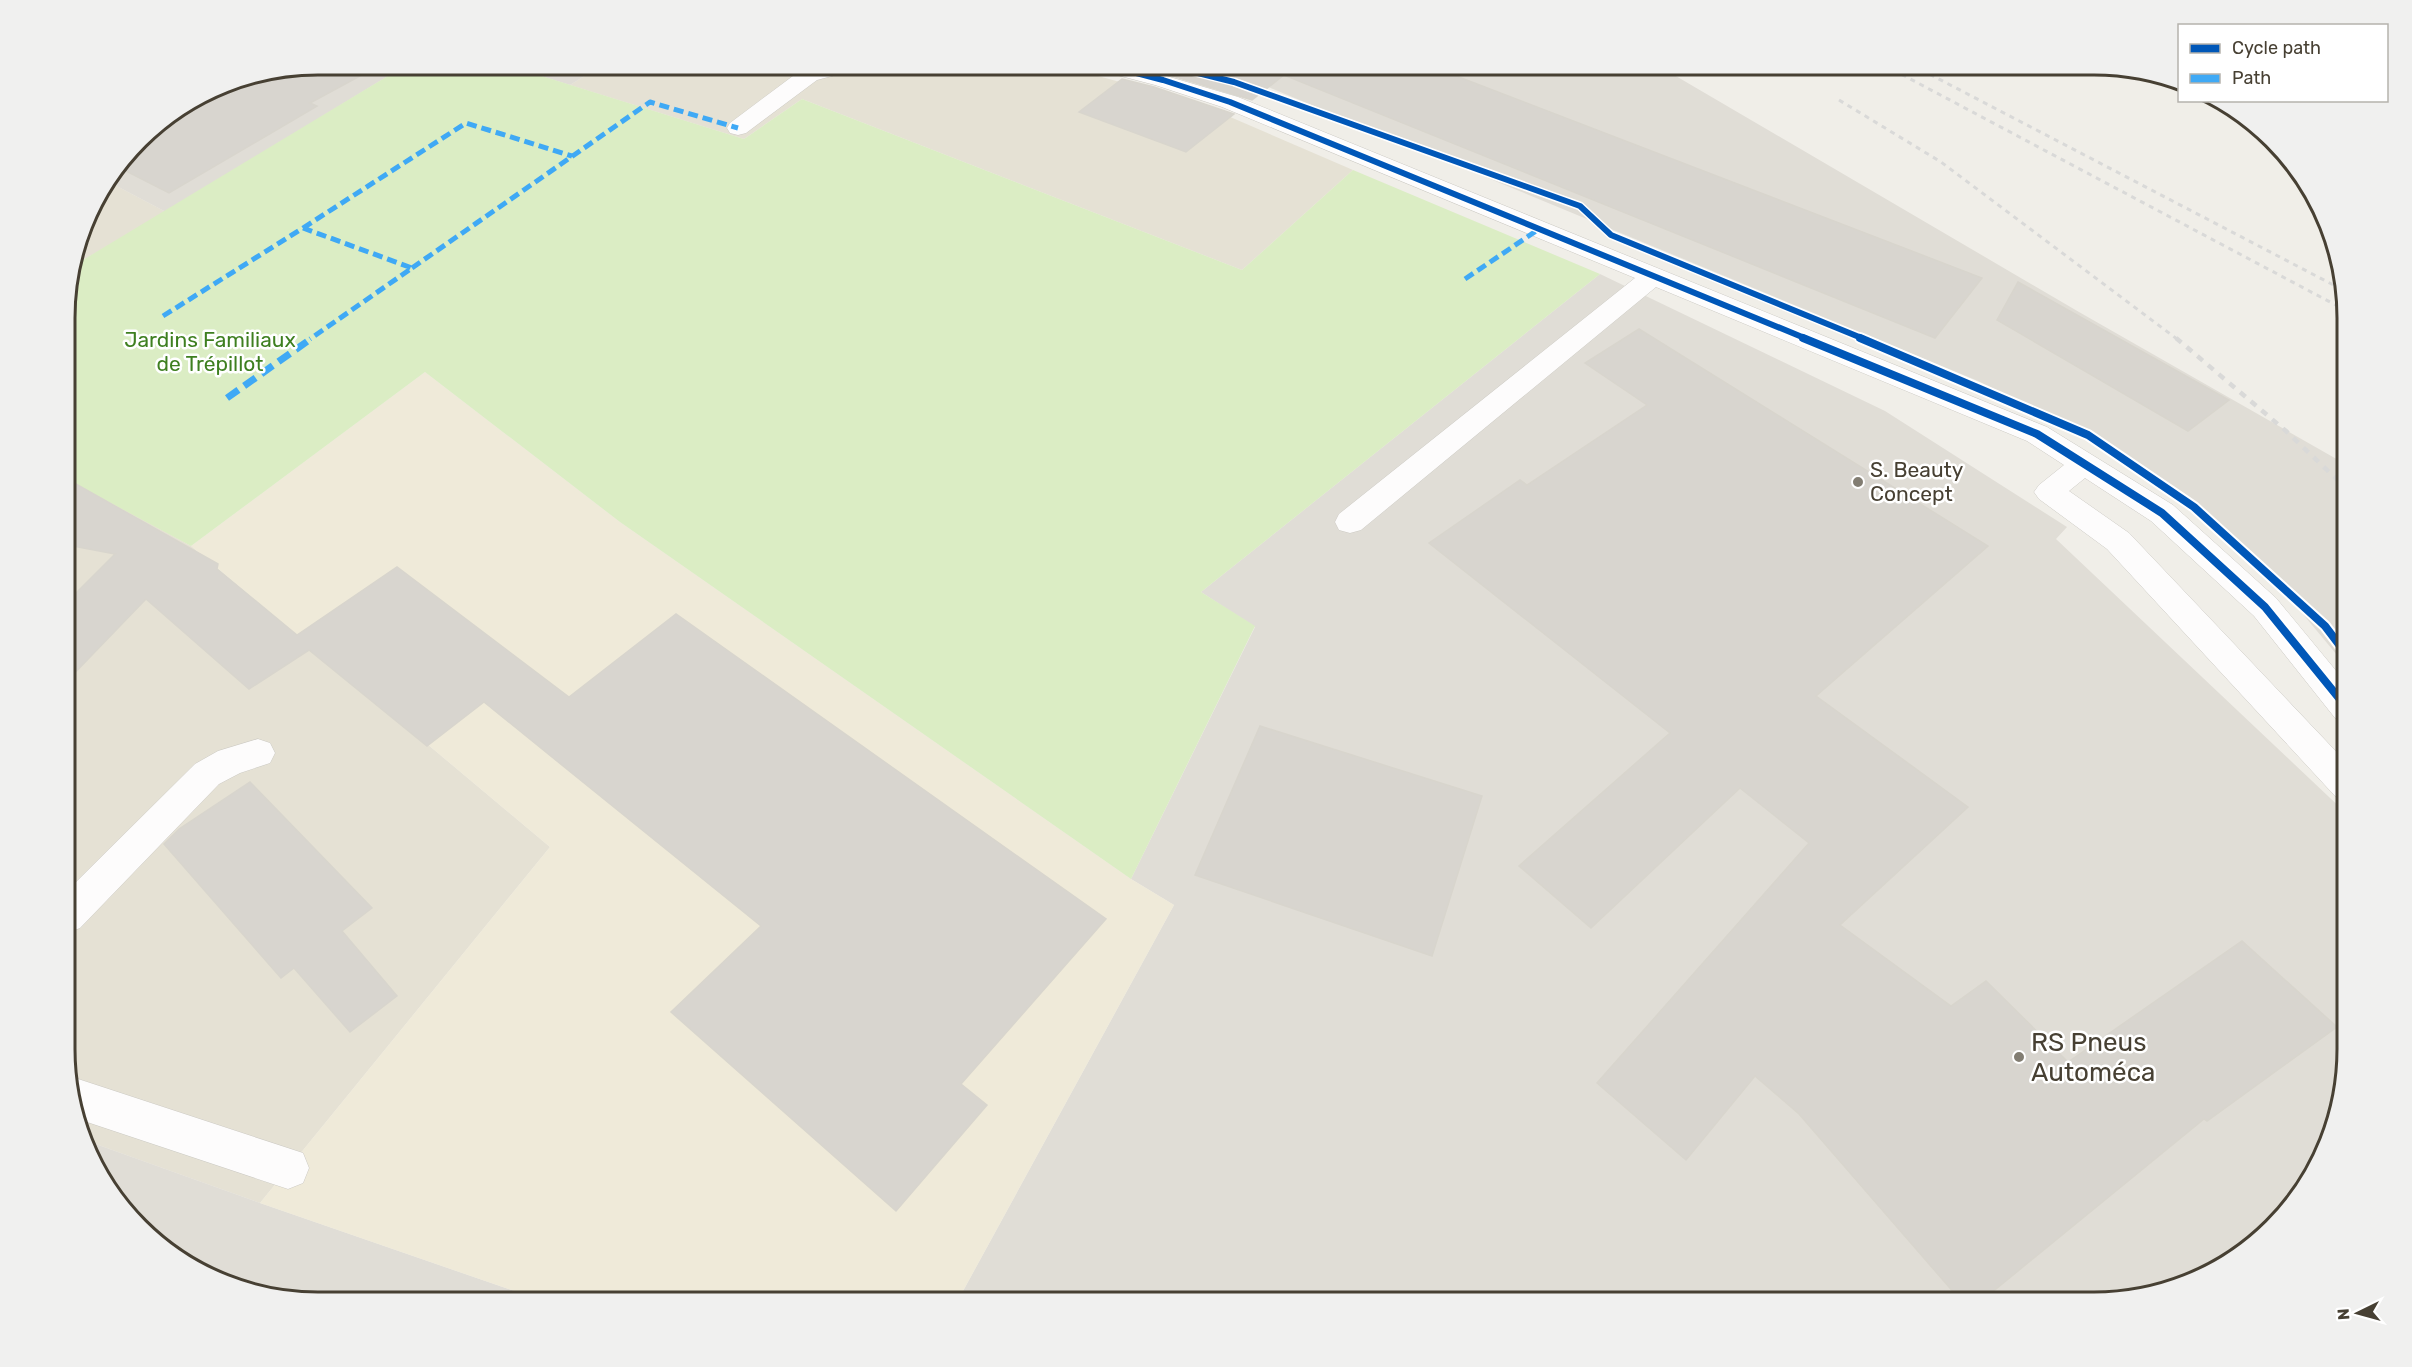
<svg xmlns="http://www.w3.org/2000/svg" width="2412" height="1367" viewBox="0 0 2412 1367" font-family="Rubik,sans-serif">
<rect width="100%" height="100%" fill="#f0eee8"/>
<path fill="#e5e1d4" d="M602,65H1058L1200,104L1353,170L1242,270L802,99L744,139L570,85Z
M109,182L166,212L73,266L91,206Z
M67,478L191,546L550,847L260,1203L90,1142L67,1081Z"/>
<path fill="#e0ddd6" d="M318,65H406L166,212L109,182L151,128L222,84Z
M506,65H602L570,85Z
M1188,65H1657L2079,312L2347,465V667L2302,613L2254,564L2203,519L2150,479L2094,442L2036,409L1978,381L1254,81Z
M1600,274L1885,411L2067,527L2056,539L2347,814V1065L2314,1175L2273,1228L2221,1268L2110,1302H957L1174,905L1131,879L1255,627L1201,592Z
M90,1142L260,1203L546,1302H318L252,1294L192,1269L107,1190Z"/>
<path fill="#efead9" d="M425,372L620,522L1131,879L1174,905L957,1302H546L260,1203L550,847L191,546Z"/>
<path fill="#dbedc4" d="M406,65H506L744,139L802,99L1242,270L1353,170L1600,274L1201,592L1255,626L1131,879L620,522L425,372L191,546L68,480L67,286L73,266Z"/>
<path fill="#d8d5cf" stroke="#d8d5cd" stroke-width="1.5" d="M318,64H382L310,103L317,106L169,193L120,168L151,128L222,84Z
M1141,64H1425L1982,278L1935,338L1284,75L1252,100L1139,66Z
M1122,79L1154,87L1234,114L1186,152L1079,112Z
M2018,282L2229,400L2188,431L1997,320Z
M1639,329L1988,546L1816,696L1968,807L1840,925L1951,1006L1986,981L2068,1062L2242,941L2337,1027L2207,1121L2204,1119L1980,1302H1962L1799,1114L1755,1076L1686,1160L1597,1083L1809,843L1740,788L1591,928L1519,866L1670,733L1429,543L1520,480L1527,485L1647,405L1585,363Z
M67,479L218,564L217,569L297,635L397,567L569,697L676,614L1106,919L961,1084L987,1105L896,1211L671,1012L761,926L484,702L427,746L309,650L249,689L146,599L67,681V602L115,554L67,545Z
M1260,726L1482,796L1432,956L1195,875Z
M250,782L372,908L342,931L397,996L350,1032L294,968L281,978L164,844L179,829Z"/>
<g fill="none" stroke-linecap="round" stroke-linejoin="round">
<g stroke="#cccac4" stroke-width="1">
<path id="minor" d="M823,65H857L854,70L817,80L746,133L738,135L730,133L727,128L730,123L801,70Z
M1095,65H1129L1238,97L2047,427L2173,505L2276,598L2347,684V722L2335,718L2254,616L2151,521L2085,478L2069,491L2129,533L2347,763V801L2335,796L2107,549L2039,499L2034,492L2039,485L2064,465L2027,441L1656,287L1361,530L1350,533L1339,530L1335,522L1339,514L1635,278L1222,107L1155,85L1098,70Z
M258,739L270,743L275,753L270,763L240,773L219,784L80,928L67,933V891L195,764L218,751Z
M72,1077L303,1153L309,1168L303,1183L288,1189L81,1120L67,1081Z"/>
</g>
<use href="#minor" fill="#fdfcfc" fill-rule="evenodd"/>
<path stroke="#d9d9d8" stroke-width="3" stroke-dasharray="5 5" stroke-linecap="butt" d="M1884,65L2347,311
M1912,65L2345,291
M1839,100L1941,162L2177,339"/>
<path stroke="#d9d9d8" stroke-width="4.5" stroke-dasharray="7 7" stroke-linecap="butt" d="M2176,338L2286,431L2347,489"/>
<path stroke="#3fa9f5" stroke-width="5" stroke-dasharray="10 5" stroke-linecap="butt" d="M303,228L466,123L572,156
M412,268L650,102L738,128
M1465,279L1539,229
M163,316L303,228L412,268L310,339"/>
<path stroke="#3fa9f5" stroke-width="7" stroke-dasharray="14 7" stroke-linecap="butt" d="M227,398L312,338"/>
<g stroke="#fff" stroke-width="9">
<path id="cycleway-far1" d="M1106,65L1163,80L1230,102L1807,339
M1166,65L1234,82L1580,206L1611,235L1864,339"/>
</g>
<g stroke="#fff" stroke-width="12">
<path id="cycleway" d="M1803,338L2037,434L2162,513L2265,607L2347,708
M1860,338L2088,435L2194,507L2325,626L2347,655"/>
</g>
<use href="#cycleway-far1" stroke="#0057b8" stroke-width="6"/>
<use href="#cycleway" stroke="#0057b8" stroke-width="8"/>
</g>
<g fill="#827d72" stroke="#fff" stroke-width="2">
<circle cx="1858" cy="482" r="6"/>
<circle cx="2019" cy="1057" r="6"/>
</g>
<g text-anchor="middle" stroke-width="5" stroke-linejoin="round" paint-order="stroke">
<g font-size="21" fill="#3e7f20" stroke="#fff">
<text x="210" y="347">Jardins Familiaux<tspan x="210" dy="24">de Trépillot</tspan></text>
</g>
<g font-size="21" fill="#474033" stroke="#fff" text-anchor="start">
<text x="1870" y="477">S. Beauty<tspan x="1870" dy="24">Concept</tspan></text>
</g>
<g font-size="26" fill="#474033" stroke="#fff" text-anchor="start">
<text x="2031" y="1051">RS Pneus<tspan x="2031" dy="30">Automéca</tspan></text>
</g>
</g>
<path d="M0 0H2412V1367H0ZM318 75H2094A243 243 0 0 1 2337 318V1049A243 243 0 0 1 2094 1292H318A243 243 0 0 1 75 1049V318A243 243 0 0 1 318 75Z" fill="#f0f0ef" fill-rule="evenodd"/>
<path fill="none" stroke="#474033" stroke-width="3" d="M318 75H2094A243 243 0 0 1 2337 318V1049A243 243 0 0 1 2094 1292H318A243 243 0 0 1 75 1049V318A243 243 0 0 1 318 75Z"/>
<rect x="2178" y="24" width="210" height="78" fill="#ffffff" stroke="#b5b3ad" stroke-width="1.5"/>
<rect x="2190" y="44" width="30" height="9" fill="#0057b8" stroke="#b5b3ad" stroke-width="1.5"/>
<text x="2232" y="54" font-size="18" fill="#474033">Cycle path</text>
<rect x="2190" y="74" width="30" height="9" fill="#3fa9f5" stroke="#b5b3ad" stroke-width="1.5"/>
<text x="2232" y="84" font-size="18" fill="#474033">Path</text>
<g transform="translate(2358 1313) rotate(265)" stroke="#ffffff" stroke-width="4.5" paint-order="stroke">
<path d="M0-4.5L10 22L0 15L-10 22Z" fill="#474033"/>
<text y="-9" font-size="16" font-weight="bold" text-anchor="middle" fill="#474033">N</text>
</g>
</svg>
